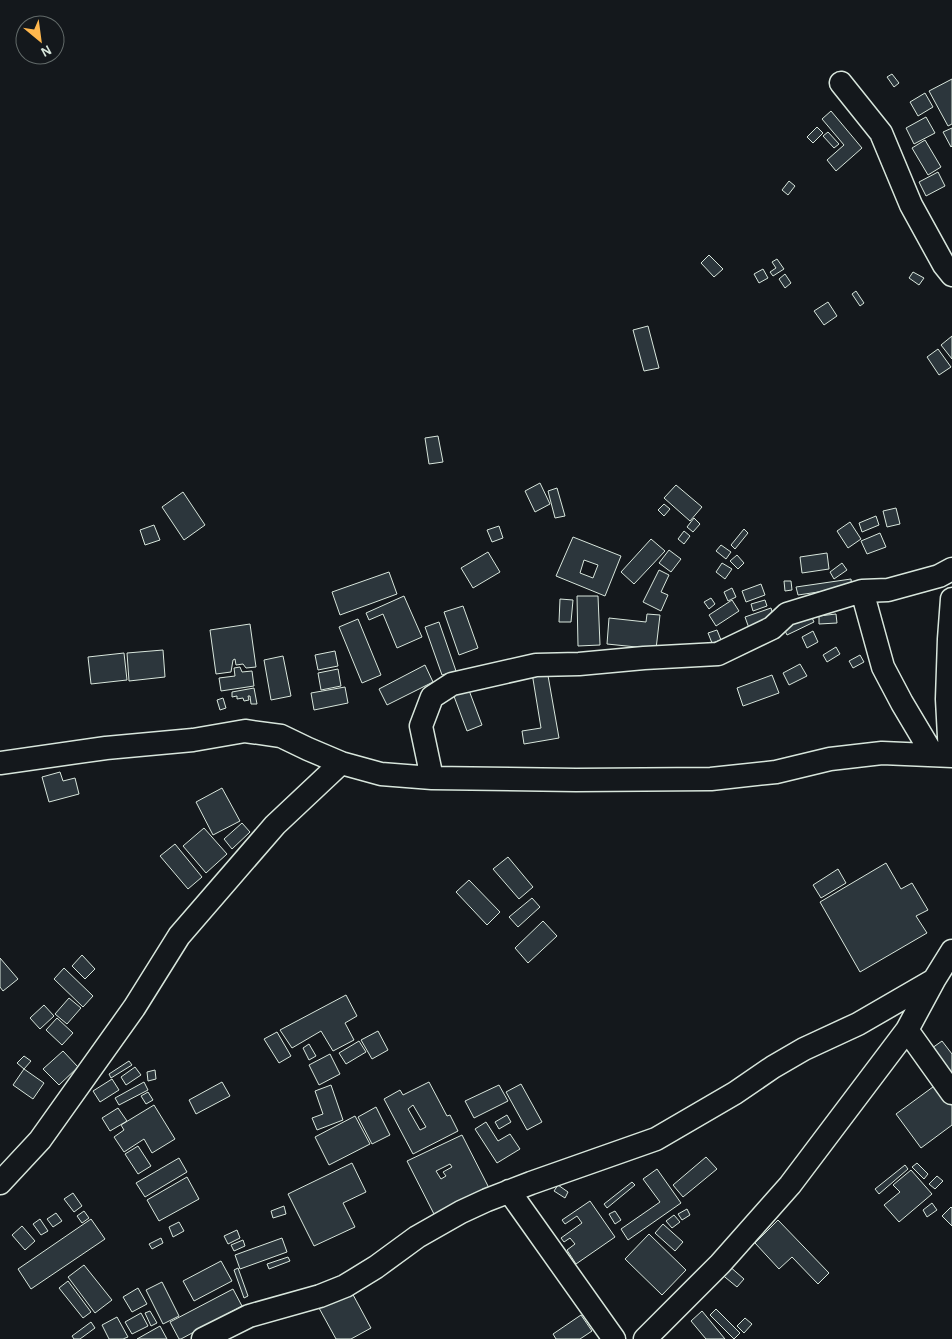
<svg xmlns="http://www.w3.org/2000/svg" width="952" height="1339" viewBox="0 0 952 1339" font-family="'Alegreya Sans',sans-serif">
<rect width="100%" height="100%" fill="#14181c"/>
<path fill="#2c363c" stroke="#d8e6dc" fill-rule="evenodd" d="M892,74L899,83L894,87L887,77Z
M952,79V124L948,126L929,91Z
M925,93L933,107L918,116L910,102Z
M831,111L862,148L836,171L827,160L844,145L822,119Z
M926,117L935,133L914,144L906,128Z
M817,127L823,133L813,143L807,137Z
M952,128V146L951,147L943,132Z
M828,132L839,144L834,148L823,136Z
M925,140L941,167L928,175L912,148Z
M938,172L945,186L926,196L919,182Z
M789,181L795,186L788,195L782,190Z
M709,255L723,269L714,277L701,263Z
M777,259L784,269L773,276L770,272L776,268L772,262Z
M763,269L768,278L759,283L754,274Z
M913,272L924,278L919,285L909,278Z
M785,274L791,283L785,288L779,279Z
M856,291L864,303L860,306L852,294Z
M828,302L837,316L824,325L814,311Z
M648,326L659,368L644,371L633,330Z
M952,336V359L941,345Z
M938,349L951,367L939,375L927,357Z
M438,436L443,462L429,464L425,438Z
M540,483L550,504L535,512L525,491Z
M676,485L702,507L690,521L664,498Z
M557,488L565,516L555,518L548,491Z
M183,492L205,525L184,540L162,507Z
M664,504L670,509L664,516L658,510Z
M896,508L900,524L887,527L883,511Z
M876,516L879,525L862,532L859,523Z
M694,518L700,524L693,532L687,527Z
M850,522L861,539L848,548L837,531Z
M154,525L160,540L145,545L140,530Z
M499,526L503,538L492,542L487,530Z
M744,529L748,533L735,549L731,545Z
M684,531L690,536L684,544L678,539Z
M880,533L886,547L867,554L861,541Z
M573,537L621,556L605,596L556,576ZM584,560L598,565L593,578L580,573Z
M651,539L665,551L634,584L621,572Z
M721,545L731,552L726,559L716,551Z
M669,550L681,559L671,572L659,563Z
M488,552L500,572L473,588L461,568Z
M827,553L829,569L802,573L800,557Z
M737,555L744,563L738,569L730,561Z
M722,563L732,569L725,579L716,572Z
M842,563L847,570L834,579L830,572Z
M659,570L669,575L661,592L668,595L661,611L643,602Z
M389,572L397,594L340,615L332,592Z
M851,579L852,587L798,595L796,587Z
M784,581H791L792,590L785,591Z
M761,584L765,595L746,602L742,591Z
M732,588L736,597L728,601L724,592Z
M404,596L422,637L397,648L383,614L369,620L366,613Z
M577,596H598L600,645L578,646Z
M711,598L715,604L709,609L704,602Z
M560,599L573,600L571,622H559Z
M732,600L739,611L716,626L709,615Z
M765,600L767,606L753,611L751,604Z
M463,606L478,648L459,655L444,612Z
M771,608L775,622L750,631L745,617Z
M808,609L814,622L787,635L781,622Z
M647,614L660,615L656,649L607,644L609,618L646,622Z
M836,614L837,623L819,624V616Z
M358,619L381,675L362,683L339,627Z
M439,622L456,671L442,675L425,627Z
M250,624L256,667L246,668L243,664L236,665L235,659L233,660L231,672L216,674L210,630Z
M717,630L721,640L712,643L708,633Z
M813,631L818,642L807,648L802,637Z
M836,647L840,654L827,662L823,655Z
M163,650L165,677L129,681L127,653Z
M335,651L338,666L318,670L315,655Z
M124,653L127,680L91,684L88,657Z
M860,655L864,662L853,668L849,661Z
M283,656L291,696L271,700L264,660Z
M800,664L807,676L789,685L783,673Z
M425,665L433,682L387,705L379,689Z
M240,667L242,672L252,671L254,686L221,691L219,678L235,676L234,668Z
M338,669L341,686L321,690L318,673Z
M547,670L559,738L524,744L522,731L541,728L532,673Z
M772,675L779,693L743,706L737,688Z
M467,685L482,725L467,731L452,691Z
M345,687L348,703L314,710L311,693Z
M254,688L257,704H251L250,696H248L249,700L244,701L243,698L237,699V696L232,697V692Z
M223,698L226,708L220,710L217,700Z
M60,772L63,781L75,778L79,794L49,802L42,777Z
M222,788L240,821L213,835L196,802Z
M242,823L250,832L232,849L224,839Z
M204,828L227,854L206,873L183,846Z
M175,844L202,877L188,889L160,856Z
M508,857L533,887L519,899L493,869Z
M886,863L901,889L912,883L928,910L916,916L927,933L860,972L820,902Z
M838,869L846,883L821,898L813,885Z
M469,880L500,912L487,925L456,892Z
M532,898L540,907L518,927L509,917Z
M543,921L557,936L528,963L515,948Z
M82,955L95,969L85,979L72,966Z
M0,958L18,979L3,991L0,987Z
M64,968L93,996L83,1007L54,979Z
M346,995L357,1016L345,1023L354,1040L333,1051L321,1031L292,1048L280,1030Z
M69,998L81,1008L67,1024L55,1014Z
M44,1005L54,1016L40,1029L30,1018Z
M57,1018L73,1033L62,1045L46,1030Z
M378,1031L388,1050L372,1059L361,1040Z
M277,1032L291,1056L279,1063L264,1039Z
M359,1041L366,1052L346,1064L339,1053Z
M942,1041L952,1054V1089L925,1053Z
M309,1044L316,1056L309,1060L303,1048Z
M63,1051L78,1067L59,1085L43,1069Z
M330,1054L340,1074L319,1085L309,1065Z
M24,1056L31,1061L24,1069L17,1063Z
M129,1061L132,1065L111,1078L109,1074Z
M135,1067L141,1075L126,1085L121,1077Z
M24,1069L44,1083L33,1099L13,1085Z
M155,1070L156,1079L148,1081L147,1072Z
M112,1079L119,1090L100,1102L93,1091Z
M144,1082L148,1090L119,1105L115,1098Z
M222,1082L230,1096L196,1114L189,1100Z
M429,1082L447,1116L450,1115L458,1131L413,1154L384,1099L400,1090L403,1095ZM413,1105L426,1127L420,1130L408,1109Z
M521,1084L542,1122L527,1130L506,1092Z
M937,1084L952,1105V1125L921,1148L896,1114Z
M331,1085L343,1120L317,1130L312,1118L323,1114L315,1091Z
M499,1085L508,1101L474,1118L465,1101Z
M148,1092L153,1100L146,1104L141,1096Z
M154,1105L175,1139L152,1153L144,1139L124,1152L114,1137L124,1130L121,1125Z
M376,1107L390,1135L372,1144L358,1117Z
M118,1108L127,1121L110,1131L102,1118Z
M507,1115L511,1122L499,1129L495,1122Z
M355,1116L370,1144L329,1165L315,1137Z
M486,1122L498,1141L510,1134L520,1149L497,1163L475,1129Z
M462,1135L489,1188L435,1216L407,1161ZM450,1164L452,1167L443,1172L446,1176L441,1179L436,1171Z
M138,1146L151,1166L138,1174L125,1154Z
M706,1157L717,1169L683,1197L673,1185Z
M179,1158L187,1172L145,1197L136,1183Z
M352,1163L366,1192L343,1203L355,1227L314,1246L288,1194Z
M917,1163L928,1174L924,1179L912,1167Z
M905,1165L908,1169L879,1194L875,1189Z
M657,1169L681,1203L628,1240L621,1229L660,1202L643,1179Z
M911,1170L932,1194L899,1222L884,1205L900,1192L893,1185Z
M937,1176L943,1181L935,1189L929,1184Z
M187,1177L199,1199L159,1221L147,1200Z
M632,1182L635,1185L607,1208L604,1204Z
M558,1185L568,1192L565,1198L554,1191Z
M73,1193L82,1206L74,1212L64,1199Z
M590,1201L615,1237L576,1264L567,1250L575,1244L570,1238L564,1242L561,1238L582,1223L577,1216L565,1224L562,1220Z
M932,1203L937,1210L927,1217L923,1210Z
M284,1206L286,1214L273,1218L271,1211Z
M951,1207L952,1208V1226L942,1216Z
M687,1209L690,1215L682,1220L678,1214Z
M84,1211L89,1218L82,1223L77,1216Z
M615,1211L621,1220L615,1224L609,1214Z
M56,1213L62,1221L53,1227L47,1219Z
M674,1215L680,1222L672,1228L666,1221Z
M40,1219L48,1231L41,1235L33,1224Z
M91,1219L105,1239L31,1289L18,1269Z
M778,1220L829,1273L818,1284L792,1257L779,1269L755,1243Z
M179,1222L184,1231L173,1237L169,1227Z
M663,1224L683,1242L675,1251L655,1233Z
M22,1226L35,1241L25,1250L12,1235Z
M237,1230L240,1238L228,1244L224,1236Z
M649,1234L686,1270L662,1295L625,1259Z
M161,1238L163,1243L152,1249L149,1244Z
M282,1238L287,1252L240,1269L235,1255Z
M243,1240L245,1246L234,1251L231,1245Z
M288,1257L290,1261L269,1269L267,1264Z
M221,1261L232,1281L194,1301L183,1281Z
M84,1265L112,1300L95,1313L68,1277Z
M728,1265L744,1279L737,1287L720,1273Z
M238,1268L248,1296L244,1298L234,1270Z
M68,1281L91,1312L83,1318L59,1288Z
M162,1282L179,1316L163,1324L146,1290Z
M138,1288L147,1304L132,1312L123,1297Z
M233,1289L242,1306L181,1339H179L170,1322Z
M351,1291L371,1328L351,1339H336L319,1308Z
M716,1309L740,1333L734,1339L710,1315Z
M150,1311L157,1323L151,1326L145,1313Z
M702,1311L725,1339H706L691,1321Z
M141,1313L148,1326L132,1334L125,1322Z
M581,1315L592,1331L580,1339H556L553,1334Z
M117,1317L128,1337L123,1339H109L102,1325Z
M745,1318L752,1324L744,1333L737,1326Z
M91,1322L95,1328L80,1339H74L72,1336Z
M160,1326L167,1339H137Z"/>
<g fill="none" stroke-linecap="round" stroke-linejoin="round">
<g stroke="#d8e6dc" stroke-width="25">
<path id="minor" d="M841,83L881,133L911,205L944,265L952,275
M862,591L883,667L902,703L933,755
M950,756L947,699L949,639L952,599
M0,763L106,748L193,740L245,731L281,736L308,749L341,763L381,774L432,778L576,780L711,779L776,772L830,759L882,753L952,756
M432,778L421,726L432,697L452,684L536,665L579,664L644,658L718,654L772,628L787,614L862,591L888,590L939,576L952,569
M907,1030L952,1093
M0,1183L40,1140L134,1008L179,936L275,825L341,763
M509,1191L614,1339
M203,1339L249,1316L320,1296L345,1286L376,1267L417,1237L461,1212L487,1200L531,1183L656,1139L735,1093L773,1067L804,1049L858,1024L934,980
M645,1339L720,1264L790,1185L907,1030L934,980L952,951"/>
</g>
<use href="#minor" stroke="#14181c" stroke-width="22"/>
</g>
<g transform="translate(40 40) rotate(151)"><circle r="24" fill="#14181c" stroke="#626a69"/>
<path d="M0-4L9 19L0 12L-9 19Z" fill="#ffb74d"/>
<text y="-8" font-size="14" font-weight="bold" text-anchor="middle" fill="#d8e6dc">N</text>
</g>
</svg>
